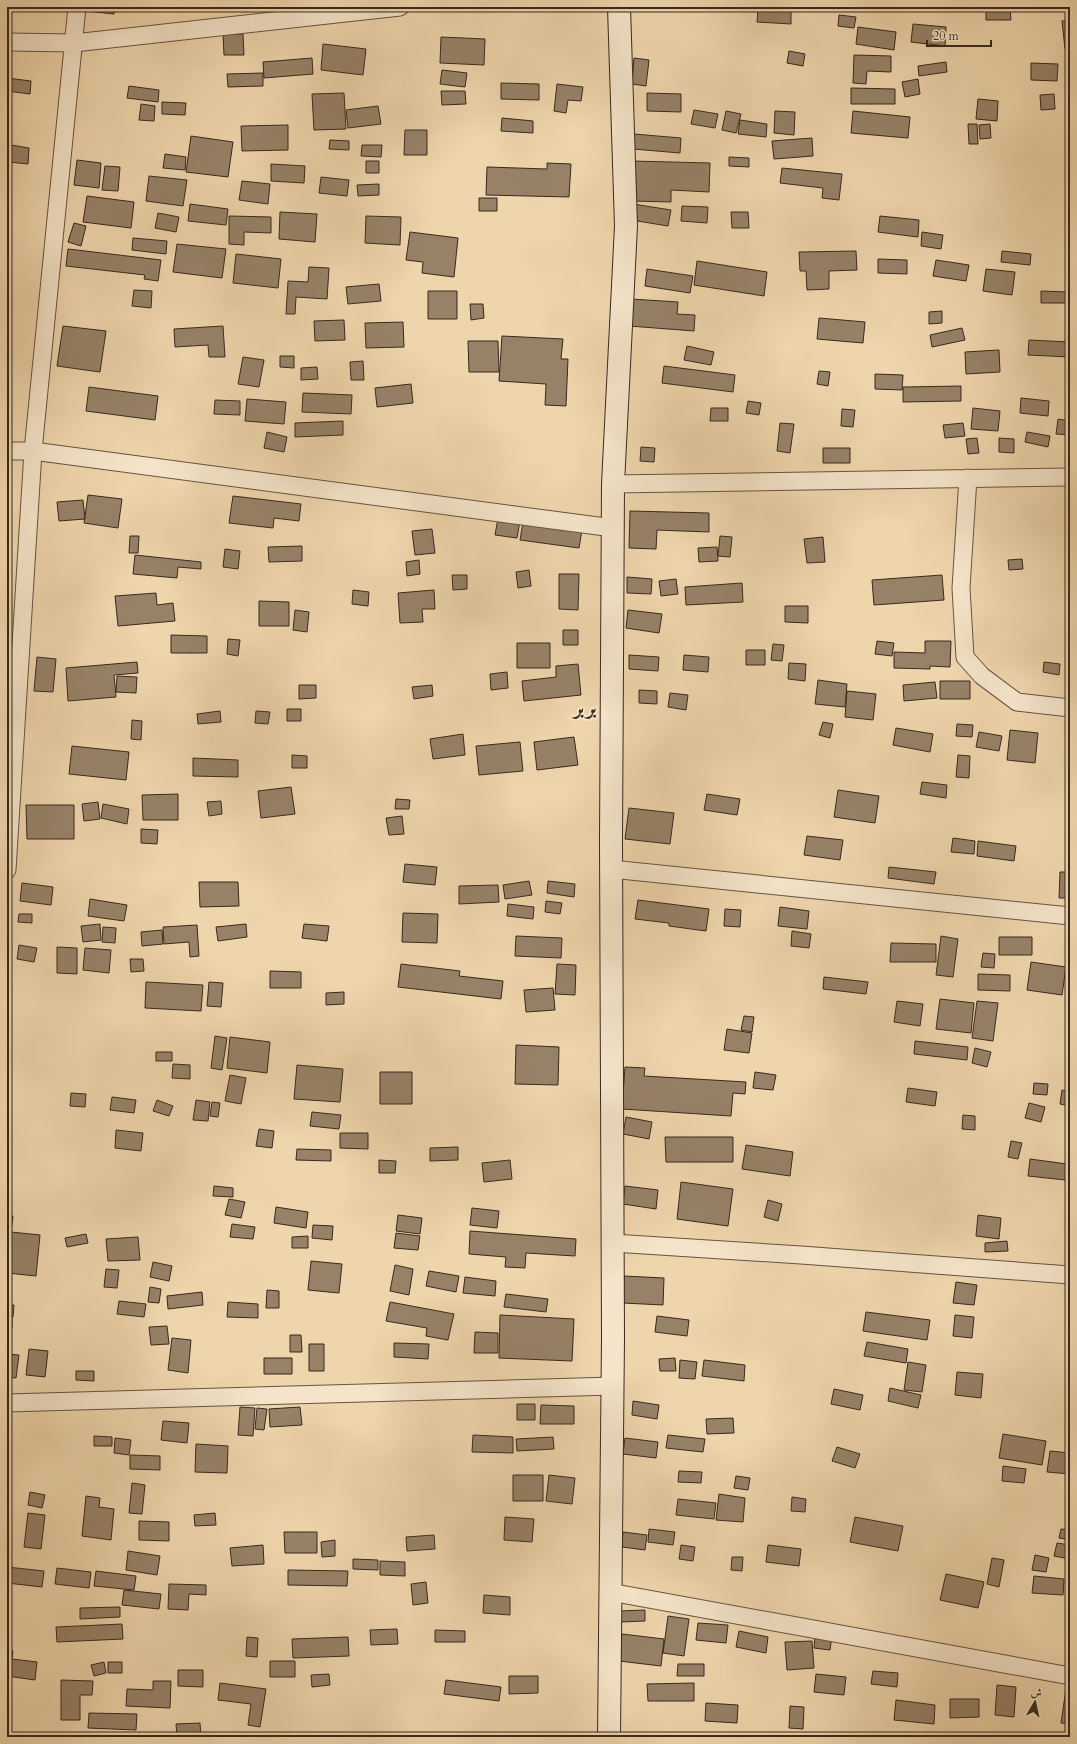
<svg xmlns="http://www.w3.org/2000/svg" width="1077" height="1744" viewBox="0 0 1077 1744" font-family="Cardo,Amiri,serif">
<rect width="100%" height="100%" fill="#efd5ac"/>
<filter id="stains"><feTurbulence type="fractalNoise" baseFrequency=".005" numOctaves="4"/><feColorMatrix values="0 0 0 0 .2 0 0 0 0 .09 0 0 0 0 .02 0 0 0 .5 -.17"/></filter>
<radialGradient id="worn" r=".72"><stop offset=".6" stop-color="#630" stop-opacity="0"/><stop offset="1" stop-color="#630" stop-opacity=".3"/></radialGradient>
<path fill="#978268" stroke="#37291e" d="M86,7H115L114,14L86,11Z
M986,7H1010L1011,20H986Z
M758,9L791,11V24L757,22Z
M839,15L856,17L854,28L838,26Z
M1070,20V48L1065,49L1062,21Z
M913,24L946,27L945,46L911,42Z
M858,27L896,32L894,50L856,44Z
M223,34H243L244,55H224Z
M441,37L485,39L484,65L440,63Z
M323,44L366,49L363,75L321,70Z
M789,51L805,54L803,66L787,63Z
M854,55L891,56V72L867,71L866,84L853,83Z
M312,58L313,74L264,78L263,62Z
M634,58L649,60L646,86L632,84Z
M946,62L947,72L919,76L918,66Z
M1031,63L1058,64L1057,81L1031,80Z
M442,70L467,73L465,87L440,84Z
M263,73V86L228,87L227,74Z
M7,78L31,81L30,94L7,91Z
M918,79L920,94L905,97L902,82Z
M501,83L539,84V100L501,99Z
M557,84L583,87L581,101L568,100L566,113L554,111Z
M129,86L159,90L158,102L127,98Z
M851,88L895,89V104H851Z
M441,91H465L466,104L442,105Z
M344,93L346,129L314,130L312,94Z
M647,93L681,94V112L647,111Z
M1054,94L1055,109L1041,110L1040,95Z
M978,99L998,101L997,121L976,119Z
M162,102L186,103L185,115L162,114Z
M141,104L155,106L154,121L139,120Z
M378,106L381,124L348,128L346,110Z
M694,110L718,114L715,128L691,124Z
M726,111L741,114L736,133L722,130Z
M775,111L795,112L794,135L774,133Z
M853,111L910,117L908,138L851,133Z
M502,118L533,121V133L501,131Z
M740,120L767,124L766,137L738,134Z
M968,124H977L978,144H969Z
M990,124L991,138L980,139L979,125Z
M288,125V150L242,151L241,126Z
M405,130H427V155H404Z
M634,134L681,138L680,153L633,149Z
M191,136L233,142L228,177L186,172Z
M812,138L813,156L774,159L772,141Z
M330,140L349,141V150L329,149Z
M11,145L29,148L28,164L9,162Z
M362,145H382L381,157L361,156Z
M165,154L186,157L185,170L163,168Z
M729,157L749,158V167L729,166Z
M77,160L101,163L99,188L74,185Z
M366,161H379V173H366Z
M632,161L710,163L709,192L671,190V202L631,201Z
M547,163L571,164L569,197L486,195L487,167L547,169Z
M271,164L305,166L304,183L271,181Z
M105,166L120,167L118,191L102,190Z
M782,168L842,174L839,200L822,198L823,188L780,183Z
M149,176L187,180L183,206L146,201Z
M321,177L349,180L347,196L319,193Z
M242,181L270,184L268,204L239,200Z
M379,184V195L358,196L357,185Z
M87,196L134,202L131,228L83,222Z
M479,198H497V211H479Z
M190,204L228,209L226,225L188,221Z
M633,204L671,210L668,226L631,220Z
M682,206L708,207L707,223L681,221Z
M280,212L317,214L315,242L279,239Z
M731,212H748L749,228H732Z
M158,213L179,217L176,232L155,228Z
M229,216L271,217V233L244,232V245L229,244Z
M366,216L401,217L400,245L365,243Z
M880,216L919,220L918,237L878,232Z
M74,223L86,226L81,246L68,242Z
M410,232L458,238L454,277L422,273L423,262L406,260Z
M922,232L943,235L941,249L921,246Z
M133,238L167,241L166,254L132,250Z
M177,244L226,249L222,278L173,272Z
M68,249L161,260L158,281L144,279L145,275L66,266Z
M856,251L857,270L829,271V289L807,290L806,271H800L799,252Z
M1002,251L1031,254L1030,265L1001,262Z
M236,254L281,259L278,288L233,283Z
M878,259L907,260V274L878,273Z
M936,260L969,265L966,281L933,276Z
M697,261L767,272L764,296L694,285Z
M309,267L329,268L327,299L296,297L295,314H286L288,281L308,282Z
M647,269L693,276L690,293L645,286Z
M986,269L1015,272L1012,295L983,291Z
M379,284L381,301L348,304L346,287Z
M134,290L152,291L151,308L132,306Z
M428,291H457V319H428Z
M1041,291L1068,292V303H1041Z
M631,299L678,302L677,314L695,315L694,331L629,326Z
M470,304H483L484,318L471,320Z
M942,311V323L929,324V312Z
M819,318L865,322L863,343L817,339Z
M344,320L345,340L315,341L314,321Z
M403,322L404,347L366,348L365,323Z
M63,326L106,331L100,372L57,366Z
M223,326L225,357H209L208,345L175,347L174,329Z
M962,328L965,340L932,347L930,335Z
M502,336L563,339L561,359H568L566,406L545,405L546,384L499,381Z
M1029,340L1070,342V357L1028,355Z
M468,341H498L499,372H469Z
M687,346L714,352L711,365L684,360Z
M999,350L1000,372L966,374L965,352Z
M280,356H294V368L280,367Z
M7,357H11L10,375H7Z
M243,357L264,360L259,387L238,384Z
M363,361L364,380H351L350,362Z
M664,366L735,375L733,392L662,383Z
M317,367L318,379L301,380V368Z
M819,371L830,372L828,386L817,384Z
M875,374L903,375L902,390L875,389Z
M411,384L413,403L377,407L375,388Z
M961,386V401L903,402V387Z
M89,387L158,396L155,420L86,411Z
M303,393L352,395L351,414L302,412Z
M1021,398L1049,401L1048,416L1020,413Z
M247,399L286,402L284,424L245,421Z
M215,400L240,401V415L214,414Z
M748,401L761,403L759,415L746,413Z
M711,408H728V421H710Z
M973,408L1000,411L998,431L971,429Z
M842,409L855,410L853,427L841,426Z
M1058,419L1070,421V435L1056,434Z
M343,421V435L295,437V423Z
M780,423L794,424L790,453L777,451Z
M963,423L965,436L945,438L943,425Z
M267,432L287,437L284,452L264,448Z
M1027,432L1050,436L1048,447L1025,442Z
M977,438L979,453L968,454L966,439Z
M999,438L1014,439V453L999,452Z
M641,447L655,448L654,462L640,461Z
M823,448H850V463H823Z
M88,495L122,499L118,528L84,523Z
M233,496L301,504L299,521L274,518L273,528L229,523Z
M83,500L85,519L59,521L57,502Z
M630,511L709,513V532L657,530L656,549L629,548Z
M498,518L520,521L517,538L495,535Z
M523,522L582,530L579,548L520,540Z
M1066,523H1070V541H1069Z
M432,529L435,553L415,555L412,531Z
M130,536H139L138,553H129Z
M720,536L732,537L730,557L718,556Z
M823,537L825,562L807,563L804,539Z
M302,546V561L269,562L268,547Z
M717,547L718,561L699,562L698,548Z
M225,549L240,551L238,569L223,567Z
M135,555L201,562V569L178,567L177,578L133,574Z
M1022,559L1023,569L1009,570L1008,560Z
M419,560L420,574L407,576L406,562Z
M529,570L531,586L518,588L516,572Z
M559,574H579L578,610L559,609Z
M452,575H467V589L453,590Z
M942,575L944,600L874,605L872,580Z
M627,577L652,579L651,594L627,593Z
M676,579L678,594L661,596L659,581Z
M742,583L743,602L686,605L685,587Z
M353,590L369,592L368,606L352,604Z
M434,590L435,609H422L423,622L400,623L398,593Z
M156,593L157,605L173,603L175,621L118,626L115,596Z
M259,601L289,602V626H259Z
M785,606H808V623L785,622Z
M295,610L309,612L307,632L293,630Z
M628,610L662,614L659,633L626,628Z
M563,630H578V645H563Z
M171,635L207,636V653H171Z
M228,639L240,640L238,656L227,654Z
M877,641L894,643L892,656L875,654Z
M925,641H951L950,667L930,666V669L894,668V652L925,653Z
M517,643H550V668H517Z
M773,644L784,645L782,661L771,660Z
M746,650H765V665H746Z
M629,655L659,657L658,671L629,669Z
M684,655L709,657L708,672L683,670Z
M37,657L56,659L53,692L34,691Z
M137,662L138,673L114,675L116,697L68,701L66,668Z
M1044,662L1060,664L1059,675L1043,672Z
M789,663L806,664L805,681L788,679Z
M578,664L581,695L524,701L522,681L556,677V666Z
M507,672L508,688L491,690L490,674Z
M117,676L137,677L136,693L116,692Z
M818,680L847,684L845,707L815,704Z
M940,681H970V699H940Z
M935,682L937,698L904,701L903,685Z
M299,685H316V698L299,699Z
M432,685L433,696L414,699L412,687Z
M639,690L657,691V704L639,703Z
M847,691L876,694L873,720L845,717Z
M670,693L688,695L686,710L668,707Z
M287,709H301V721H287Z
M220,711L221,722L198,724L197,714Z
M256,711L270,712L268,724L255,723Z
M132,720L142,721L141,740L131,739Z
M823,722L833,724L830,738L819,735Z
M957,724L973,725L972,737L956,736Z
M896,728L933,734L930,752L893,745Z
M1010,730L1038,733L1035,763L1007,760Z
M979,732L1002,736L999,751L976,747Z
M463,734L465,755L433,759L430,739Z
M574,737L578,765L537,770L534,742Z
M520,742L523,771L479,775L476,746Z
M72,746L129,752L126,780L69,774Z
M292,755L307,756V768H292Z
M958,755L970,756L969,778L956,777Z
M193,758L238,760V777L193,776Z
M922,782L947,785L946,798L920,794Z
M291,787L295,814L261,818L258,791Z
M838,790L879,796L875,823L834,817Z
M178,794V820H143L142,795Z
M707,794L740,799L737,815L704,810Z
M396,799L410,800L409,809H395Z
M221,801L222,814L209,816L207,802Z
M98,802L100,819L84,821L82,804Z
M103,804L129,809L127,824L101,818Z
M26,805H74V839H27Z
M629,808L674,813L670,844L625,839Z
M402,816L404,834L389,835L386,818Z
M141,829L158,830L157,844L141,843Z
M807,836L843,840L840,860L804,855Z
M953,838L975,841L974,854L951,852Z
M978,841L1016,846L1014,861L977,856Z
M405,864L437,867L435,885L403,882Z
M889,867L936,872L934,884L888,878Z
M1060,872H1070V898H1059Z
M529,881L532,895L505,899L503,885Z
M548,881L575,884L574,897L547,893Z
M199,882H238L239,906L200,907Z
M22,883L53,887L51,905L20,901Z
M498,885L499,902L459,904V886Z
M90,899L127,905L124,921L88,916Z
M638,900L709,909L706,931L669,926V923L635,919Z
M546,901L562,903L560,914L545,912Z
M508,904L534,907L533,919L507,916Z
M780,907L809,911L807,929L778,926Z
M725,909L741,910L740,927L724,926Z
M403,913L438,914L437,943L402,942Z
M19,914H32V923L18,922Z
M100,924L101,940L83,942L81,926Z
M246,924L247,937L218,941L216,927Z
M304,924L329,926L327,941L302,938Z
M197,925L199,956L190,957L189,942L164,944L163,927Z
M103,927L116,928L115,943L102,942Z
M162,930L163,944L142,946L141,932Z
M792,931L811,934L809,948L791,946Z
M516,936L562,938L561,958L515,956Z
M941,936L958,939L953,977L936,975Z
M999,937H1032V955H999Z
M891,943L936,944V962H890Z
M19,945L37,948L34,962L17,959Z
M57,947L77,948V974L57,973Z
M85,948L111,950L109,973L83,970Z
M983,953L995,954L994,968L981,967Z
M130,959H143L144,971L131,972Z
M1031,962L1066,967L1062,995L1027,990Z
M401,964L460,971L459,976L503,981L501,999L398,987Z
M557,964L576,965L575,995L555,994Z
M270,971L301,972V988H270Z
M978,974L1010,975V991L978,990Z
M824,977L868,982L866,994L823,989Z
M146,982L203,985L201,1011L145,1008Z
M209,982L223,983L221,1007L207,1006Z
M553,988L555,1010L526,1012L524,990Z
M344,992V1004L326,1005V993Z
M940,999L974,1003L971,1033L936,1029Z
M897,1001L923,1004L920,1026L894,1022Z
M977,1001L998,1003L993,1041L972,1038Z
M744,1016L754,1017L752,1032L741,1030Z
M727,1029L752,1033L749,1053L724,1050Z
M215,1036L227,1038L222,1070L211,1068Z
M230,1037L270,1042L267,1073L227,1068Z
M915,1041L968,1047L967,1060L914,1054Z
M516,1045L559,1047L558,1085L515,1084Z
M975,1048L991,1052L987,1067L972,1063Z
M156,1052H172V1061H156Z
M173,1064L190,1065V1079L172,1078Z
M297,1065L343,1069L340,1102L294,1099Z
M625,1067L645,1068L644,1076L746,1082L745,1094L733,1093L731,1116L622,1109Z
M380,1072H412V1104H380Z
M755,1072L776,1075L773,1090L753,1088Z
M230,1075L246,1078L241,1104L225,1101Z
M1034,1083L1048,1084L1047,1095L1033,1094Z
M908,1088L937,1092L935,1106L906,1102Z
M1062,1090L1070,1092V1106L1060,1104Z
M71,1093L86,1094L85,1107L70,1106Z
M112,1097L136,1100L134,1113L110,1110Z
M157,1100L173,1106L169,1116L153,1111Z
M196,1100L210,1102L208,1121L193,1120Z
M212,1102L220,1103L218,1117L210,1116Z
M1029,1103L1045,1107L1041,1122L1025,1118Z
M312,1112L341,1115L339,1129L310,1126Z
M963,1115L975,1116V1130L962,1129Z
M626,1117L652,1122L649,1139L623,1134Z
M259,1129L274,1131L272,1148L256,1146Z
M116,1130L143,1133L141,1151L115,1148Z
M340,1133H368V1149L340,1148Z
M665,1137H733V1162H666Z
M1011,1141L1022,1143L1018,1159L1008,1157Z
M746,1145L793,1152L790,1176L742,1169Z
M458,1147V1160L430,1161V1148Z
M297,1149L331,1150V1161L296,1160Z
M1030,1159L1067,1164L1065,1180L1028,1176Z
M379,1160L396,1161L395,1173H379Z
M510,1160L512,1179L484,1182L482,1163Z
M681,1182L733,1189L728,1226L677,1219Z
M214,1186L233,1188V1197L213,1196Z
M625,1186L658,1190L656,1209L623,1204Z
M229,1199L245,1202L241,1218L225,1215Z
M768,1200L782,1204L778,1221L764,1217Z
M276,1207L308,1212L306,1228L274,1223Z
M472,1208L499,1211L497,1228L470,1225Z
M398,1215L422,1218L420,1234L396,1231Z
M978,1215L1001,1218L999,1239L976,1236Z
M7,1216H13L11,1232L40,1235L36,1276L7,1273Z
M232,1224L255,1227L253,1239L230,1237Z
M313,1225L333,1226L332,1240L312,1238Z
M470,1231L576,1239L575,1256L526,1253L525,1268L505,1267L506,1257L469,1254Z
M396,1233L420,1236L418,1250L394,1248Z
M86,1234L88,1243L67,1247L65,1238Z
M308,1236V1248H292V1237Z
M138,1237L140,1260L108,1261L106,1239Z
M1007,1241L1008,1251L985,1252V1243Z
M311,1261L342,1264L339,1293L308,1290Z
M153,1262L172,1266L169,1281L150,1277Z
M395,1265L413,1269L409,1295L390,1291Z
M106,1269L119,1270L117,1288L104,1287Z
M429,1271L459,1276L456,1292L426,1286Z
M624,1276L664,1278L663,1305L623,1303Z
M465,1277L496,1281L495,1296L463,1293Z
M956,1282L977,1285L974,1305L953,1303Z
M150,1287L161,1289L159,1303L148,1302Z
M267,1290L279,1291V1308H266Z
M202,1292L203,1305L168,1309L167,1296Z
M506,1294L548,1299L546,1312L504,1307Z
M119,1301L146,1304L144,1317L117,1314Z
M228,1302L258,1304V1318L227,1317Z
M390,1302L454,1314L448,1340L426,1336L427,1328L386,1321Z
M7,1305H14L13,1317H7Z
M866,1312L930,1320L927,1340L863,1331Z
M500,1315L574,1319L572,1361L499,1358Z
M955,1315L974,1317L972,1338L953,1336Z
M657,1316L689,1320L687,1336L655,1332Z
M7,1318H12V1328H7Z
M167,1326L169,1344L151,1345L149,1327Z
M475,1332L498,1333V1353H474Z
M290,1335H301L302,1352H290Z
M172,1338L191,1340L188,1373L168,1370Z
M867,1342L908,1349L906,1363L864,1356Z
M394,1343L429,1344L428,1359L394,1357Z
M309,1344H324V1371H309Z
M29,1349L48,1351L45,1377L26,1375Z
M7,1354L19,1355L16,1378L7,1377Z
M264,1358H292V1374H264Z
M675,1358L676,1371H660L659,1359Z
M680,1360L697,1362L695,1379L679,1378Z
M704,1360L745,1365L744,1381L702,1376Z
M908,1362L926,1365L922,1392L904,1390Z
M76,1371H94V1381L76,1380Z
M957,1372L983,1374L981,1398L955,1395Z
M890,1388L921,1395L918,1408L888,1401Z
M834,1389L863,1395L860,1410L831,1404Z
M633,1401L659,1405L657,1419L632,1415Z
M517,1404H535V1420H517Z
M541,1405L574,1406V1424H540Z
M240,1407L255,1408L253,1436L238,1435Z
M300,1407L302,1425L270,1427L269,1409Z
M257,1408L267,1409L264,1430L255,1429Z
M733,1418L734,1433L707,1434L706,1419Z
M163,1421L189,1423L187,1443L161,1440Z
M1003,1434L1046,1441L1042,1465L999,1458Z
M473,1435L513,1437V1453L472,1452Z
M668,1435L705,1439L703,1452L666,1448Z
M94,1436L112,1437V1446H94Z
M553,1437L554,1449L517,1451L516,1439Z
M115,1438L131,1440L129,1455L114,1453Z
M625,1438L658,1442L656,1458L623,1454Z
M196,1444L228,1446L227,1473L195,1472Z
M837,1447L860,1454L855,1468L832,1461Z
M1050,1451L1070,1453V1474L1047,1472Z
M130,1455L160,1456V1470L130,1469Z
M1003,1466L1026,1469L1024,1483L1002,1481Z
M679,1471L702,1472L701,1483L678,1482Z
M513,1475H543V1501H513Z
M549,1475L575,1478L572,1504L546,1501Z
M736,1476L750,1478L748,1490L734,1488Z
M132,1483L145,1485L142,1514L129,1513Z
M30,1492L45,1495L42,1508L28,1505Z
M719,1494L745,1498L743,1522L716,1520Z
M86,1496L100,1498L99,1507L114,1509L111,1540L82,1536Z
M792,1497L806,1499L805,1512L791,1511Z
M678,1499L716,1503L714,1519L676,1515Z
M28,1513L45,1515L41,1549L24,1547Z
M215,1513L216,1525L195,1526L194,1515Z
M505,1517L534,1519L532,1542L504,1540Z
M855,1517L903,1526L898,1551L850,1542Z
M139,1521L169,1522V1541L139,1540Z
M649,1529L675,1532L673,1545L648,1542Z
M1061,1529L1070,1530V1540L1059,1538Z
M284,1532H317V1553H285Z
M623,1532L647,1535L645,1550L622,1547Z
M434,1535L435,1549L407,1551L406,1537Z
M335,1540V1556L322,1557L321,1542Z
M1057,1543L1070,1545V1559L1054,1556Z
M263,1545L264,1564L232,1566L230,1548Z
M681,1545L695,1547L693,1561L679,1559Z
M768,1545L801,1549L799,1566L766,1562Z
M128,1551L160,1556L157,1575L126,1570Z
M1035,1555L1049,1558L1046,1572L1032,1570Z
M732,1557H743L742,1571L731,1570Z
M992,1558L1004,1560L999,1587L987,1584Z
M353,1559L378,1560V1570L353,1569Z
M380,1561L405,1562V1576L380,1575Z
M7,1567L44,1571L42,1587L7,1583Z
M57,1568L91,1572L89,1588L55,1584Z
M288,1570L348,1571L347,1586L288,1585Z
M96,1571L136,1576L134,1590L94,1586Z
M946,1574L984,1582L978,1608L940,1600Z
M1034,1576L1064,1579L1063,1595L1032,1593Z
M426,1582L428,1603L413,1605L411,1584Z
M169,1584L206,1585V1595L189,1594L188,1610L168,1609Z
M124,1590L161,1594L159,1609L122,1605Z
M484,1595L510,1597V1615L483,1613Z
M120,1607V1617L80,1619V1608Z
M645,1610V1621L621,1622L620,1611Z
M668,1616L689,1619L684,1656L663,1653Z
M698,1623L728,1625L726,1643L696,1640Z
M122,1624L123,1639L57,1642L56,1627Z
M397,1629L398,1644L371,1645L370,1630Z
M435,1630L465,1631V1642H435Z
M739,1631L768,1637L766,1653L736,1647Z
M622,1634L664,1639L661,1666L619,1661Z
M815,1635L832,1636L830,1650L814,1648Z
M247,1637L258,1638L257,1657L246,1656Z
M348,1637L349,1656L293,1658L292,1639Z
M812,1641L814,1668L787,1670L785,1642Z
M7,1650L13,1651L12,1659L37,1662L35,1680L7,1676Z
M270,1661H295V1677H270Z
M104,1662L106,1673L94,1676L91,1665Z
M108,1662H122V1673H108Z
M678,1664H704V1676H677Z
M178,1670H203V1687L178,1686Z
M873,1671L898,1673L897,1687L871,1684Z
M329,1674L330,1685L312,1687L311,1675Z
M816,1674L846,1677L844,1695L814,1692Z
M509,1676H538V1693L509,1694Z
M61,1680L93,1681L92,1695H80V1720H61Z
M446,1680L501,1687L499,1701L444,1694Z
M7,1681H9V1707H7Z
M153,1681H171L170,1708L126,1706L127,1689L153,1690Z
M220,1683L266,1689L260,1727L248,1725L251,1704L218,1700Z
M694,1683V1701H648L647,1684Z
M997,1685L1016,1687L1014,1717L995,1715Z
M1066,1689L1070,1690V1724L1061,1723Z
M950,1699H979V1717L950,1718Z
M896,1700L935,1705L934,1724L894,1720Z
M706,1703L738,1705L737,1723L705,1721Z
M790,1706L804,1707L803,1729L789,1728Z
M89,1713L137,1714L136,1730L88,1728Z
M200,1723L201,1737H177L176,1724Z
M702,1733L738,1737H702Z
M744,1734H776V1737H744Z"/>
<g fill="none" stroke-linecap="round" stroke-linejoin="round">
<g stroke="#655442" stroke-width="19">
<path id="street" d="M7,42L74,43L400,7
M7,451H33L613,528
M968,478L961,588L965,657L982,676L1017,702L1070,708
M613,484L1070,477
M611,869L1070,916
M7,870L33,451L77,7
M613,1243L801,1255L1070,1275
M7,1403L613,1386
M610,1592L1070,1676"/>
</g>
<g stroke="#37291e" stroke-width="24">
<path id="secondary" d="M609,1737L613,1338L611,840L613,484L626,226L619,7"/>
</g>
<use href="#street" stroke="#f5e4c9" stroke-width="17"/>
<use href="#secondary" stroke="#f5e4c9" stroke-width="22"/>
</g>
<g text-anchor="middle" stroke-width="4" stroke-linejoin="round" paint-order="stroke">
<g font-size="22" font-weight="bold" fill="#37291e" stroke="#f5e4c9">
<text x="585" y="714">بربر</text>
</g>
</g>
<rect width="1077" height="1744" fill="none" stroke="#efd5ac" stroke-width="24"/>
<rect x="8" y="8" width="1061" height="1728" fill="none" stroke="#37291e" stroke-width="2"/>
<rect x="12" y="12" width="1053" height="1720" fill="none" stroke="#37291e"/>
<g transform="translate(1035 1702) rotate(9)" stroke="#f5e4c9" stroke-width="3" paint-order="stroke">
<path d="M0-3L7 15L0 10L-7 15Z" fill="#37291e"/>
<text y="-6" font-size="11" font-weight="bold" text-anchor="middle" fill="#37291e">ش</text>
</g>
<path d="M927 40v6h64v-6" fill="none" stroke="#37291e" stroke-width="2"/>
<text x="933" y="40" font-size="12" fill="#37291e" stroke="#f5e4c9" stroke-width="3" paint-order="stroke">20 m</text>
<rect width="100%" height="100%" filter="url(#stains)"/>
<rect width="100%" height="100%" fill="url(#worn)"/>
</svg>
